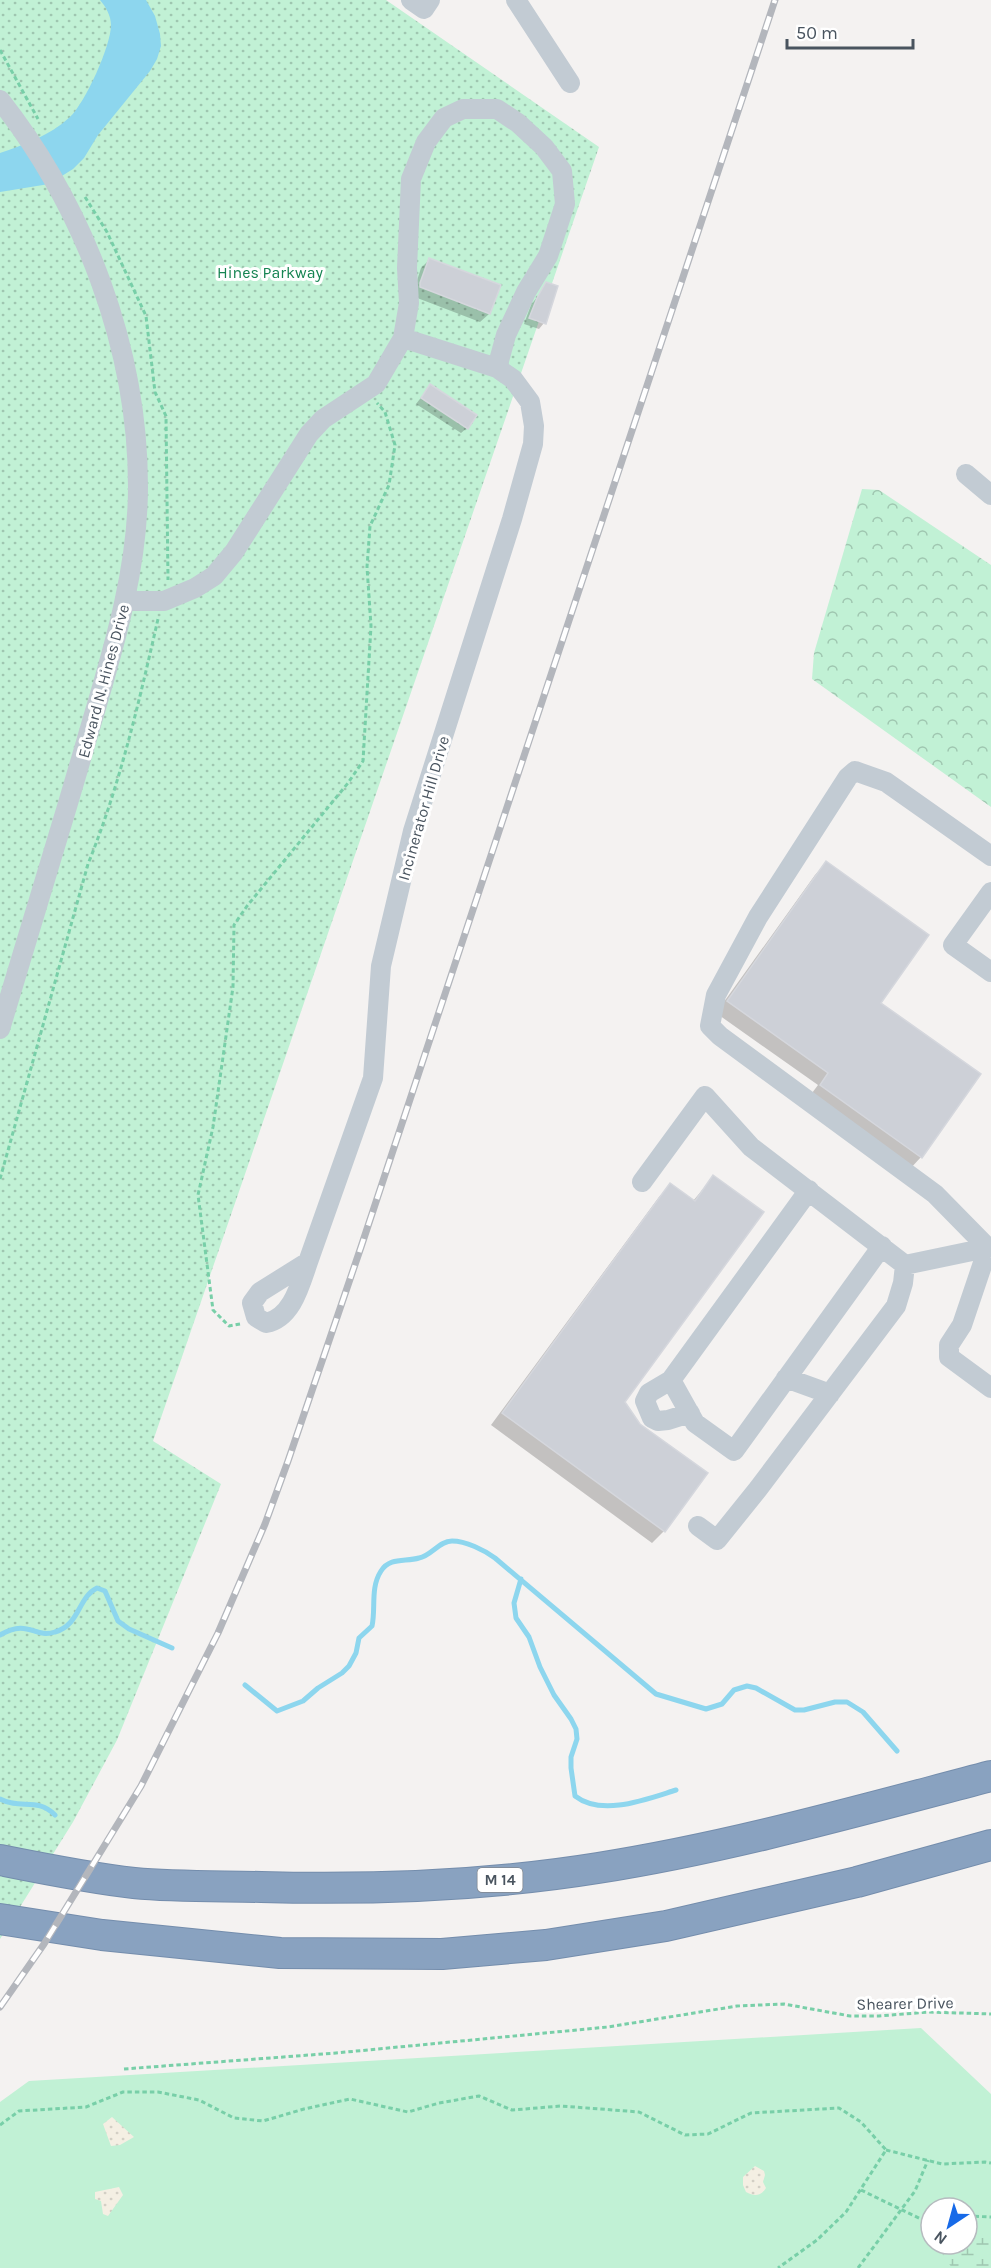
<svg xmlns="http://www.w3.org/2000/svg" width="991" height="2268" viewBox="0 0 991 2268" font-family="Karla,sans-serif">
<defs>
<pattern id="forest-crowns" width="20" height="18" patternUnits="userSpaceOnUse" patternTransform="scale(1.5)"><rect width="20" height="18" fill="#c1f1d5"/><path d="M2 6a3 3 0 1 1 6 0M12 15a3 3 0 1 1 6 0" fill="none" stroke="#9fc6b0"/></pattern>
<pattern id="wetland-marsh" width="20" height="14" patternUnits="userSpaceOnUse" patternTransform="scale(1.5)"><rect width="20" height="14" fill="#c1f1d5"/><path d="M1 5h8M5 5V1M11 12h8M15 12V8" fill="none" stroke="#9fc6b0"/></pattern>
<pattern id="sand-dots" width="8" height="8" patternUnits="userSpaceOnUse" patternTransform="scale(1.5)"><rect width="8" height="8" fill="#f4efe3"/><path d="M2 2h.1M6 6h.1" fill="none" stroke="#d3cfc5" stroke-width="1.8" stroke-linecap="round"/></pattern>
<pattern id="park-dots" width="8" height="8" patternUnits="userSpaceOnUse" patternTransform="scale(1.5)"><rect width="8" height="8" fill="#c1f1d5"/><path d="M2 2h.1M6 6h.1" fill="none" stroke="#9fc6b0" stroke-width="1.8" stroke-linecap="round"/></pattern>
</defs>
<rect width="100%" height="100%" fill="#f4f2f1"/>
<path fill="#c1f1d5" fill-rule="evenodd" d="M921,2028L991,2094V2268H0V2102L29,2081ZM931,2208H967V2244H931Z"/>
<path fill="url(#forest-crowns)" d="M862,489L879,490L991,565V807L812,679L814,653Z"/>
<path fill="url(#wetland-marsh)" d="M991,2231V2268H952L939,2249L940,2244H967V2233Z"/>
<path fill="url(#sand-dots)" d="M112,2117L134,2137L120,2145L111,2146L103,2124Z
M755,2166L764,2171L765,2175L763,2182L766,2188C760,2197 754,2196 746,2192L743,2185V2177Z
M119,2187L123,2195L108,2216L103,2214L101,2201L95,2199V2192Z"/>
<path fill="url(#park-dots)" d="M0,0H386L599,147L153,1441L221,1484L117,1740L73,1822L0,1939Z"/>
<path fill="#8dd6ee" d="M100,0H146L155,16L160,34L161,46L157,59L150,71L98,135L84,158L73,169L49,184L0,192V153C26,144 49,136 70,117C85,103 111,46 111,25C111,16 106,7 100,0Z"/>
<path fill="#0003" d="M430,259L499,286L489,314L480,322L412,296L421,268Z
M547,284L544,323L539,329L524,324L531,305Z
M430,386L467,428L461,433L416,404Z
M826,863L879,1003L921,1157L910,1169L809,1097L818,1085L716,1013L815,875Z
M713,1177L623,1402L664,1531L652,1543L491,1425L659,1197L670,1185L693,1201Z"/>
<g fill="none" stroke-linecap="round" stroke-linejoin="round">
<path stroke="#8dd6ee" stroke-width="5" d="M521,1579L514,1603L516,1618L529,1637L540,1667L554,1695L571,1719L576,1729L577,1739L571,1757V1768L575,1796C602,1817 647,1799 676,1790
M0,1635C29,1618 34,1639 55,1632C80,1625 78,1597 97,1588L105,1591L118,1621L129,1629L172,1648
M245,1685L277,1711L303,1701L318,1688L342,1673L349,1666L356,1653L359,1638L372,1626C376,1608 370,1588 381,1571C390,1557 405,1562 419,1558C431,1556 439,1541 452,1541C466,1541 484,1550 495,1558L656,1694L706,1709L722,1704L734,1690L747,1686L756,1688L795,1710H804L835,1702H847L863,1712L897,1751
M0,1799C21,1810 37,1797 55,1815"/>
</g>
<path fill="#cdd0d7" stroke="#d5d7dd" stroke-width="1.5" d="M429,258L501,285L490,314L420,287V283Z
M546,282L558,286L546,324L529,318L537,298Z
M430,384L477,415L468,429L421,398Z
M826,861L929,935L881,1003L981,1074L922,1158L820,1085L828,1073L727,1001Z
M713,1175L764,1212L625,1402L640,1424L708,1473L665,1532L502,1413L670,1183L695,1201Z"/>
<g fill="none" stroke-linecap="round" stroke-linejoin="round">
<g stroke="#748dac" stroke-width="32">
<path id="highway" d="M0,1860C45,1869 89,1878 134,1883C176,1887 219,1886 261,1887C373,1890 486,1886 598,1868C731,1847 861,1810 991,1776
M0,1919L102,1935L280,1953L442,1954L546,1945L666,1926L857,1882L991,1845"/>
</g>
<path stroke="#78cfa8" stroke-width="3" stroke-dasharray="4.5 3" stroke-linecap="butt" d="M0,50L38,119
M85,197L107,232L146,316L155,392L166,416L168,580
M0,1179L88,864C120,785 139,702 158,619
M240,1324L229,1326L213,1310L198,1195L213,1127L233,987L234,925L247,906L348,783L363,761L371,626L367,567L370,526L389,485L395,445L385,412L377,403
M124,2069L336,2053L608,2027L737,2006L784,2004L850,2016H879L929,2012L991,2014
M0,2125L19,2111L86,2107L123,2092H158L199,2100L234,2118L263,2121L304,2109L350,2099L408,2112L439,2103L479,2096L512,2110L561,2106L639,2112L685,2135L708,2134L751,2113L839,2108L861,2122L886,2150L846,2212L817,2240L778,2268
M886,2150L942,2164L985,2162L991,2163
M861,2190L931,2224
M967,2216L991,2217
M858,2268L915,2191L928,2160"/>
<path stroke="#c2cbd3" stroke-width="20" d="M411,0L424,9L430,0
M516,0L570,83
M0,100C85,208 138,349 138,487C138,575 110,659 86,742C58,838 29,934 0,1029
M966,474L991,495
M125,601H164L195,588L214,576L234,552L309,434L323,419L376,384L403,338L409,303L407,268L411,179L426,142L444,118L463,109H497L518,123L544,147L562,171L565,204L548,256L526,292L506,335L497,368
M991,892L953,945L991,972
M642,1182L705,1096L751,1147L905,1265L991,1247
M988,1248L935,1194L720,1036L710,1026L716,995L758,917L848,777L855,771L886,782L991,856
M988,1248L962,1325L949,1345V1357L991,1388
M308,1262L260,1292L252,1303L256,1317L266,1323C292,1318 300,1285 308,1262L373,1078L381,966L413,831L512,519L533,444L534,426L530,402L513,379L497,368L403,338
M786,1378L830,1394
M671,1380L695,1423L734,1451L882,1246
M690,1413L668,1420L658,1421L652,1418L645,1401L649,1393L671,1380L809,1190
M698,1526L717,1540L758,1489L896,1306L903,1283L905,1265"/>
<use href="#highway" stroke="#89a2c0" stroke-width="30"/>
<g stroke="#b3b6bc" stroke-width="7">
<path id="rail" d="M0,2007L44,1944L141,1786L218,1633L265,1524L288,1461L361,1247L775,0"/>
</g>
<use href="#rail" stroke="#fff" stroke-width="4.5" stroke-dasharray="14" stroke-linecap="butt"/>
</g>
<g text-anchor="middle" stroke-width="6" stroke-linejoin="round" paint-order="stroke">
<rect fill="#fff" stroke="#80878f" stroke-width="1.5" x="477.5" y="1868" width="45" height="24" rx="4.5"/>
<g font-size="15" font-weight="bold" fill="#49545f">
<text x="500" y="1885">M 14</text>
</g>
<g font-size="16" fill="#168452" stroke="#fff">
<text x="270" y="278">Hines Parkway</text>
</g>
<g font-size="16" fill="#49545f" stroke="#fff">
<text transform="translate(103 681) rotate(-75)" y="6">Edward N. Hines Drive</text>
<text transform="translate(423 808) rotate(-74)" y="6">Incinerator Hill Drive</text>
<text transform="translate(905 2003) rotate(-1)" y="6">Shearer Drive</text>
</g>
</g>
<g transform="translate(949 2226) rotate(216)"><circle r="28" fill="#ffffff" stroke="#b6bbbf" stroke-width="1.5"/>
<path d="M0-4.5L10 22L0 15L-10 22Z" fill="#176ae8"/>
<text y="-9" font-size="16" font-weight="bold" text-anchor="middle" fill="#49545f">N</text>
</g>
<path d="M787 39v9h126v-9" fill="none" stroke="#49545f" stroke-width="3"/>
<text x="796" y="39" font-size="18" fill="#49545f" stroke="#ffffff" stroke-width="4.5" paint-order="stroke">50 m</text>
</svg>
